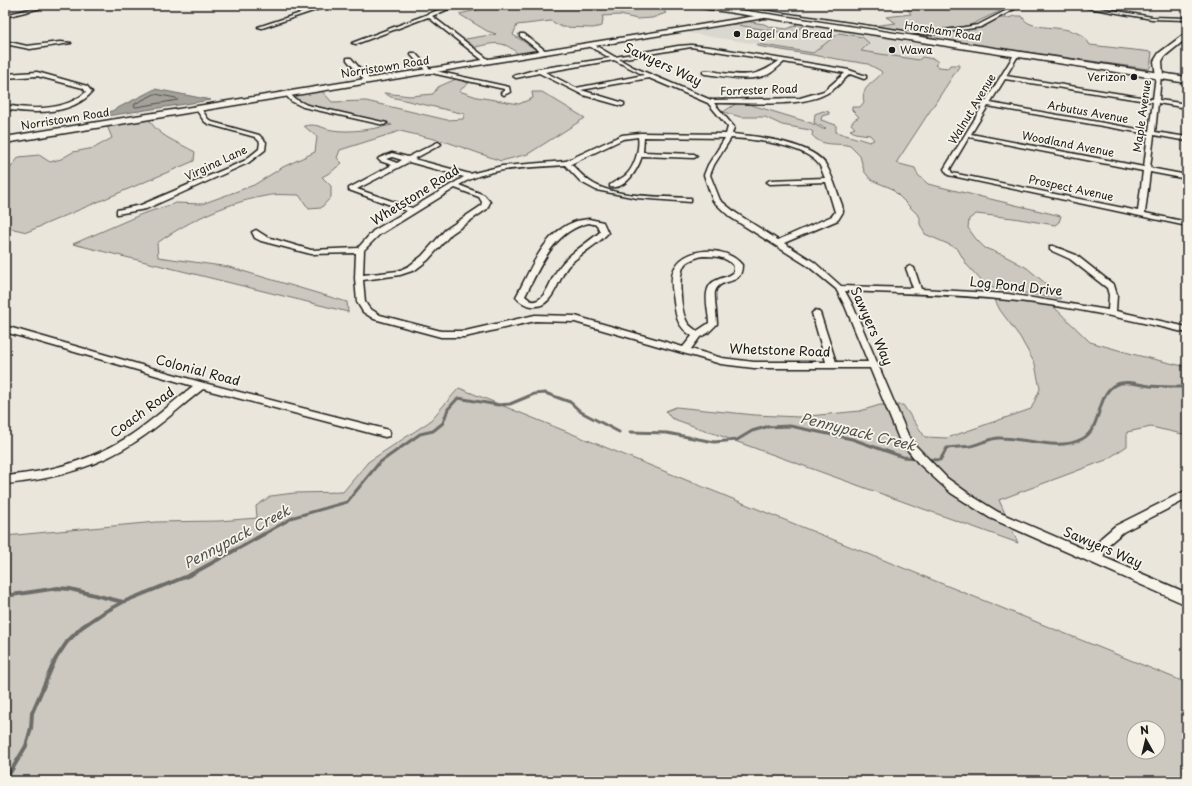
<svg xmlns="http://www.w3.org/2000/svg" width="1192" height="786" viewBox="0 0 1192 786" font-family="'Playpen Sans',sans-serif">
<rect width="100%" height="100%" fill="#eae6dc"/>
<filter id="ink" filterUnits="userSpaceOnUse"><feTurbulence type="fractalNoise" baseFrequency=".025" numOctaves="2"/><feDisplacementMap in="SourceGraphic" scale="8" xChannelSelector="R" yChannelSelector="G"/><feConvolveMatrix kernelMatrix="1 2 1 2 8 2 1 2 1" color-interpolation-filters="sRGB"/></filter>
<g filter="url(#ink)">
<path fill="#dad7ce" d="M731,24L792,34L806,24L935,44L919,60L861,51L862,37L839,33L813,53L682,32Z"/>
<path fill="#ccc8c0" stroke="#74726e" fill-rule="evenodd" d="M465,5H648L662,8L666,13L652,18L637,19L620,15L602,16L603,19L602,26L593,28L562,27L551,21L517,25L513,35L539,51L518,54C502,38 491,44 471,48L460,40L496,34L487,31L459,14L477,10Z
M908,5H1013L968,26L926,31H905L872,26L896,23L886,17L911,14L906,7Z
M1015,16H1022C1030,36 1076,18 1090,45L1152,52L1150,68L1148,69L920,37L987,25L1000,18H1008Z
M744,21L764,24L770,27L787,29L797,25L792,23L793,22L806,24L792,34L731,24Z
M839,33L862,37L869,43L861,51L919,60L922,57L934,59L938,62L935,65L939,67L948,68L950,65H960L896,163L915,168L918,175L928,184L1061,216L1059,222L1055,225L1013,218L976,214L969,219L968,228L976,239L985,248L1003,255L1027,268L1057,293L1061,299L987,287L967,265L957,248L925,234L920,224V217L891,188L871,180L864,171L860,156L850,146C839,142 822,148 812,135L813,132L810,130L782,125L765,117H741L723,112L737,103H745L811,123L823,129L826,128L814,123L815,114L823,111L829,112V114L822,116L821,120L836,125V132C847,136 858,138 869,142L874,140L870,135L855,133L850,130L855,128L851,124L854,120L859,117L852,110V107H860L864,102C860,87 874,83 882,73L881,71L868,64L757,46L758,44L813,53Z
M456,79L469,83L459,91L477,97L519,104L533,98L532,92H542L585,118L528,154L501,161L447,142L400,131L340,150L337,158L342,163L331,172L322,177L331,186V197L321,208L309,209L299,195C290,195 280,194 271,195C228,202 192,219 157,243L158,257L229,267L347,302L348,312L73,244L142,214L176,203L202,204L254,185L283,167L315,152L317,137L304,126C317,123 321,128 332,130C352,133 372,129 392,125L294,101L290,93L319,88L332,102L366,101L447,120L463,119L465,114L391,97L384,93L410,96L433,94L438,87Z
M148,117C156,136 178,142 195,152L194,161L27,232L5,227V175L19,157L39,155L50,162L61,159L73,152L94,148L112,138L106,123Z
M995,300L1021,301L1053,306L1090,342L1136,355L1187,367V435L1151,427L1127,432V446L1106,460L999,500L1018,543L671,418L666,411L676,407L755,415L799,417L860,411L880,405H903L925,437L947,438L1031,409L1040,389L1035,364L1020,337L1000,310Z
M459,388L1187,683V781H5V536L156,522L219,521L257,518L256,506L271,496L294,493L343,492L368,462L429,422ZM1134,728H1158V752H1134Z"/>
<path fill="#a3a19a" stroke="#6d6c68" d="M155,89L211,100L100,117Z"/>
<g fill="none" stroke-linecap="round" stroke-linejoin="round">
<path stroke="#52514e" stroke-width="1" d="M155,94L176,98L178,100L136,107L134,106L135,104Z"/>
<path stroke="#6d6c68" stroke-width="3" d="M630,432L667,433L714,442L737,440L752,431L766,427L790,426L852,439L903,457L917,458
M925,459L940,460L947,448C955,447 963,447 971,446C980,444 988,439 998,438C1025,437 1056,452 1082,439C1103,428 1096,392 1117,384C1127,380 1140,385 1150,386C1163,387 1175,387 1187,387
M262,535L294,517L347,502L379,463L420,434L433,431L443,423L448,409L458,398L498,405L510,404L534,394L545,393L570,402L581,412L619,432"/>
<path stroke="#6d6c68" stroke-width="4" d="M5,596L58,588L70,589L123,602
M5,781L26,746L31,728L32,713L55,660L67,642L82,627L101,614L123,602L190,575L264,534"/>
<g stroke="#1c1c1c" stroke-width="3">
<path id="street" d="M46,5H53L5,17V15Z
M325,5H331L262,28L258,27Z
M452,5H458L432,16L489,60V62H485L428,17L356,44L352,43Z
M718,5H729L911,32H933L978,25L1017,5H1022L981,27L933,34H911Z
M1072,5H1082L1152,17L1187,18V20L1152,19Z
M520,34H524L546,51V53H542L520,36Z
M5,41L27,46L60,42L71,43L30,49L5,44Z
M589,44H593L615,57L678,46L691,45L710,47L849,70L866,76V78L864,79L850,74C843,80 837,88 829,92C802,109 746,102 714,103L734,127L732,134C756,136 813,143 826,165C833,177 837,192 842,205L843,212L838,220L784,243L814,262L841,286L913,288L906,268L910,266L914,268L921,289L1008,294L1108,310L1109,295L1107,288L1070,259L1050,250V246H1053L1076,255L1114,285L1117,295L1116,311L1187,327V333C1128,319 1069,306 1008,300C953,294 900,293 845,291L853,306L908,435L916,446L947,478L972,496L998,512L1093,553L1101,538L1115,526L1187,490V499L1123,532L1109,544L1103,557L1187,593V605L990,518L951,493L918,463L899,439L870,368H754L721,364L575,322L535,321L465,337H441L374,319L363,312L357,302L355,278L356,253L311,254L261,241L255,238L252,232L256,230L267,237L311,250L358,248L373,231L407,211L349,190V188L392,165L380,161L378,159L379,158L392,153L408,157L438,142L441,144L440,145L414,159L470,174L502,166L566,161L622,135L640,133L726,134L728,127L708,103L649,78L581,90L624,103V105L622,106L583,95L539,73L516,78L513,76L538,69L610,58L589,46ZM691,47L779,61C757,77 748,76 722,73C716,72 709,70 703,71V73L705,74C725,76 749,83 769,74C774,71 779,66 784,62L845,73L824,91L800,98L711,100L633,67L619,59ZM614,60L644,75L576,88L545,72ZM638,137C640,148 635,166 627,174C622,179 615,181 610,185V187C626,190 638,169 642,156L694,158L697,156L694,154L643,152L644,137L725,138L708,165L704,175L713,201L730,217L808,266L836,289L845,306L868,362H836L820,313L816,310L812,313L826,362H754L722,358L691,349L700,337L708,333L717,324C717,317 714,296 715,292C720,276 742,288 742,265C727,245 682,245 673,272C670,282 673,293 674,302C676,318 678,327 692,336L683,347L575,316L535,315L465,331H441L380,315L369,308L365,302L363,280L400,275L415,270L428,260L451,234L487,209L490,202L484,195L459,185C491,166 530,168 565,165L581,182L596,190L637,198L691,202V198H688C660,196 619,198 594,184C585,179 578,171 571,164L623,139ZM731,138C753,139 807,145 820,166C822,170 823,174 825,178L770,180L767,182L770,184L826,182L835,212L832,216L778,240L736,213L720,200L710,175L714,165ZM392,157L402,160L397,163L386,159ZM409,162L464,177L412,208L357,189ZM455,188L479,197L482,202L481,206L445,230L422,256L409,266L398,271L363,275L364,250L379,235ZM702,256C714,256 726,256 734,266V272C729,277 723,277 717,280C700,286 709,310 709,323L697,331C693,328 688,325 686,320C681,310 677,274 685,264C689,260 696,258 702,256Z
M411,53H415L431,70L509,87L510,92L504,95L501,93L504,91V89L427,72L411,55Z
M1015,53L1019,54L1006,76L1153,99L1156,75L1161,74L1159,100L1187,104V108L1158,103L1155,132L1187,137V141L1154,135L1150,168L1187,175V179L1150,172L1145,213L1187,222V226L948,175L944,169ZM1005,79L1153,102L1149,131L990,103ZM988,106L1148,134L1144,167L971,134ZM969,137L1143,171L1138,211L952,173L950,169Z
M347,58H351L369,79V81H365L347,60Z
M37,72L87,86L92,92C72,115 33,114 5,109V105C32,110 65,111 86,92L83,88L37,76L5,78V74Z
M287,91L295,99L307,105L387,123L384,125L303,107L291,101L284,93Z
M196,107H200L208,119L212,122L259,135L266,142L265,150L248,163L146,209L117,214V210L141,205L244,161L259,149L260,142L255,137L208,124L204,121L195,108Z
M589,219L603,222L608,233C597,245 581,253 569,265C558,277 554,309 532,306C525,305 520,302 516,297C530,271 543,233 574,222C578,220 584,220 589,219ZM589,223L597,225L600,232C585,245 566,255 556,272C550,281 545,303 531,301L525,296C540,267 553,231 589,223Z
M5,326L204,383L385,429L389,430L390,433L389,436L385,437L203,389C181,406 161,425 138,440C98,467 52,480 5,484V476C50,472 93,460 131,435C153,420 173,402 193,386L5,332Z"/>
</g>
<g stroke="#1c1c1c" stroke-width="3">
<path id="secondary" d="M768,14L771,16L770,17L5,143V137Z
M1187,32V38L1165,56L1162,61L1163,75L1162,77H1156L1154,61L1159,53Z"/>
</g>
<g stroke="#1c1c1c" stroke-width="3">
<path id="primary" d="M692,5H708L1187,77V83L695,7Z"/>
</g>
<use href="#street" fill="#f7f3e8" fill-rule="evenodd"/>
<use href="#secondary" fill="#f7f3e8" fill-rule="evenodd"/>
<use href="#primary" fill="#f7f3e8" fill-rule="evenodd"/>
</g>
</g>
<g fill="#1c1c1c" stroke="#f7f3e8" stroke-width="1.5">
<circle cx="737" cy="34" r="4"/>
<circle cx="892" cy="50" r="4"/>
<circle cx="1134" cy="77" r="4"/>
</g>
<g text-anchor="middle" stroke-width="3.5" stroke-linejoin="round" paint-order="stroke">
<g font-size="11" fill="#1c1c1c" stroke="#f7f3e8">
<text transform="translate(943 31) rotate(9)" y="4">Horsham Road</text>
<text transform="translate(385 67) rotate(-9)" y="4">Norristown Road</text>
<text transform="translate(759 90) rotate(-2)" y="4">Forrester Road</text>
<text transform="translate(972 109) rotate(-59)" y="4">Walnut Avenue</text>
<text transform="translate(1088 112) rotate(10)" y="4">Arbutus Avenue</text>
<text transform="translate(1142 116) rotate(-82)" y="4">Maple Avenue</text>
<text transform="translate(65 119) rotate(-9)" y="4">Norristown Road</text>
<text transform="translate(1068 144) rotate(11)" y="4">Woodland Avenue</text>
<text transform="translate(216 163) rotate(-25)" y="4">Virgina Lane</text>
<text transform="translate(1071 188) rotate(12)" y="4">Prospect Avenue</text>
</g>
<g font-size="11" fill="#1c1c1c" stroke="#f7f3e8" text-anchor="start">
<text x="745" y="38">Bagel and Bread</text>
<text x="900" y="54">Wawa</text>
<text x="1126" y="81" text-anchor="end">Verizon</text>
</g>
<g font-size="13" fill="#1c1c1c" stroke="#f7f3e8">
<text transform="translate(663 64) rotate(25)" y="5">Sawyers Way</text>
<text transform="translate(415 195) rotate(-32)" y="5">Whetstone Road</text>
<text transform="translate(1016 286) rotate(6)" y="5">Log Pond Drive</text>
<text transform="translate(872 326) rotate(66)" y="5">Sawyers Way</text>
<text transform="translate(780 350) rotate(2)" y="5">Whetstone Road</text>
<text transform="translate(198 370) rotate(15)" y="5">Colonial Road</text>
<text transform="translate(142 412) rotate(-36)" y="5">Coach Road</text>
<text transform="translate(1103 547) rotate(23)" y="5">Sawyers Way</text>
</g>
<g font-size="14" font-style="italic" fill="#52514e" stroke="#f7f3e8">
<text transform="translate(858 432) rotate(14)" y="5">Pennypack Creek</text>
<text transform="translate(237 537) rotate(-28)" y="5">Pennypack Creek</text>
</g>
</g>
<rect width="1192" height="786" fill="none" stroke="#f7f3e8" stroke-width="20"/>
<rect x="10" y="10" width="1172" height="766" fill="none" stroke="#1c1c1c" stroke-width="1.5" filter="url(#ink)"/>
<g transform="translate(1146 740) rotate(352)"><circle r="19" fill="#f7f3e8" stroke="#9f9d96"/>
<path d="M0-3L7 15L0 10L-7 15Z" fill="#1c1c1c"/>
<text y="-6" font-size="11" font-weight="bold" text-anchor="middle" fill="#1c1c1c">N</text>
</g>
</svg>
